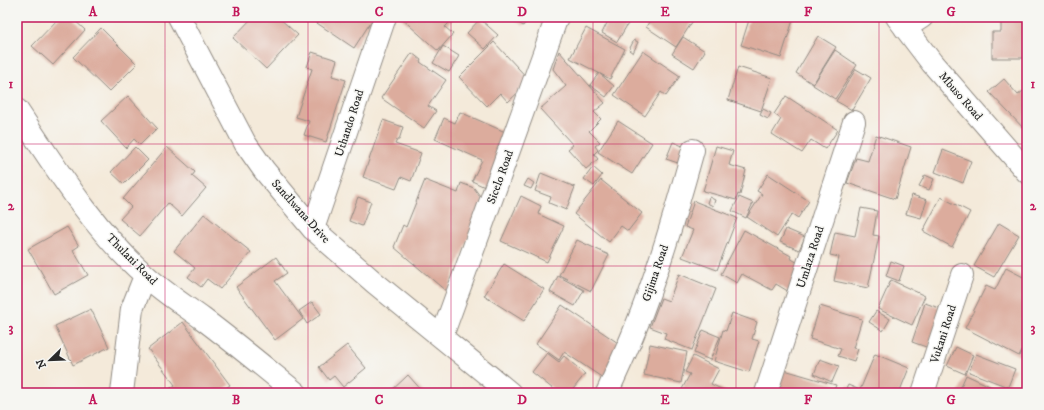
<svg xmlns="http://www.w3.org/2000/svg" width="1044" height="410" viewBox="0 0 1044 410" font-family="'IM FELL DW Pica',serif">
<rect width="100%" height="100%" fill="#f6f6f2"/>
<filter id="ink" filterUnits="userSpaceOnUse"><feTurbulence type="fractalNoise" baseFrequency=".025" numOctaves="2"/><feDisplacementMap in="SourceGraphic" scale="8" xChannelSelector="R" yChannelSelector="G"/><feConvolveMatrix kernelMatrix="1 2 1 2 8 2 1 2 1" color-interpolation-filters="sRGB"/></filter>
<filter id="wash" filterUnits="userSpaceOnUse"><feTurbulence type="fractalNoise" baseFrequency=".012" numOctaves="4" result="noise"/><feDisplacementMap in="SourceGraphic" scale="16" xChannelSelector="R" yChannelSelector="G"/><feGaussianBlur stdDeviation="0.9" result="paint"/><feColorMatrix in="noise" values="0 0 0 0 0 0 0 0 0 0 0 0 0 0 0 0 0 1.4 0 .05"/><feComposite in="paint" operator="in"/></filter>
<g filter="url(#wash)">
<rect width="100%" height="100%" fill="#f4eada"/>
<g id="blocks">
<path fill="#dcac9d" d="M60,17H71L85,30L53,65L32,46Z
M253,17H278L298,35L266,69L233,38Z
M308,17H374L354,48Z
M400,17H455L445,27L453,34L438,51Z
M511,17H530L523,26Z
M610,17H620L629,22L617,42L602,33Z
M652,17H691L694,19L676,47L646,27Z
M750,17H794L781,58L741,45Z
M1001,17H1027V58H992V32H1001Z
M480,19L498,35L485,49L467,33Z
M101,28L137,64L109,92L73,57Z
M586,28L625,49L610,79L570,58Z
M818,36L836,47L813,84L796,73Z
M683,37L705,51L694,68L672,54Z
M634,40L638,42L633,53L629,50Z
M494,42L530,81L508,102L500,93L487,106L459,77Z
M443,46L459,56L449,72L433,63Z
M835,50L857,65L835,99L813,85Z
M559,51L605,103L594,112L601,119L589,131L600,142L595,146L598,150L594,154L598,159L586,169L568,149L573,145L540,109L566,86L553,69Z
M643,51L680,76L666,96L661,92L645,116L614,95Z
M312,52L337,60L332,76L346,80L326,142L304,135L309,121L296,117L312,69L307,67Z
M412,53L421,60L420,62L446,80L428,106L436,111L424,128L381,98Z
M738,67L772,78L761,111L728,100Z
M856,69L871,78L852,110L836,101Z
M599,73L614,86L606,97L590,85Z
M1004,79L1018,95L1023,91L1027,95V132L989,92Z
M128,96L157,128L140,145L134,139L126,148L101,121Z
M786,96L838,130L825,149L811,140L802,153L772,134L781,119L774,114Z
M763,109L771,113L768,119L760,115Z
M460,112L512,135L489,189L472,181L482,160L435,139L444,118L455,123Z
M383,120L403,127L399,140H397L395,144L421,153L411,181L401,177L396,189L363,177Z
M618,121L652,143L632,174L598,152Z
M876,135L911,147L895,199L847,183L856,158L868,161Z
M673,142L690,149L684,165L666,159Z
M716,146L733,151L729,165L746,170L740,195L738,194L736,200L703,191Z
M135,147L148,160L124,184L111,172Z
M167,147L195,172L192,176L206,188L182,216L168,203L140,236L120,219L131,207L123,199Z
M943,150L971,161L963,183L935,172Z
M593,167L602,175L594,186L584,179Z
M541,173L575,187L566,210L549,203L551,197L535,191Z
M768,174L809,201L798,218L792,214L777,237L747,217L762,194L757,191Z
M925,175L934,179L929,190L919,186Z
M528,179L534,183L531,189L524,186Z
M425,180L458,193L461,183L474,188L483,200L447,292L394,247L403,225L406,227Z
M601,180L642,213L628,231L621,226L609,242L574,214Z
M912,195L927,200L921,218L906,214Z
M521,196L541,206L538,214L564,226L547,262L501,241Z
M358,197L371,202L362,226L349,221Z
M709,197L715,200L713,206L707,203Z
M739,197L753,203L746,218L732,211Z
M941,197L970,212L952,247L923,231Z
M694,201L737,218L717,270L682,257L693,230L685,227Z
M861,208L877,211L873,235L879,236L868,288L834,281L839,257L830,255L835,232L855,236Z
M204,214L251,252L220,289L207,279L201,287L188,277L195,268L174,251Z
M999,223L1019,235L994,277L974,266Z
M67,227L79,246L73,250L88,275L54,294L28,249Z
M786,229L805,237L799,250L780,242Z
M744,230L791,256L790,258L803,266L791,293L776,284L772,290L742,274L737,283L721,274Z
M577,240L609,255L591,291L559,275Z
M276,257L287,273L275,281L303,319L275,340L236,287Z
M891,261L904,266L899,281L886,276Z
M504,264L544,289L524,321L484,296Z
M1006,268L1027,279V340L1019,356L965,328L986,286L995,290Z
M679,274L716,289L692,350L664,339L666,333L650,327L661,298L669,301Z
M558,276L584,290L575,306L550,292Z
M891,280L925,296L912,325L878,309Z
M312,302L321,314L307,324L299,311Z
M925,303L942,309L929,348L912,342Z
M562,305L624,347L603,378L564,352L559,360L536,344Z
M820,306L862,319L853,348L858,349L854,361L838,356L841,349L810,339Z
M91,309L109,347L73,365L55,326Z
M876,311L890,319L883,331L869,322Z
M732,313L757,322L752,339L759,341L749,372L714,361L723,330L726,331Z
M183,322L230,385L219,393H164L175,385L148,349Z
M703,330L720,337L710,360L694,353Z
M650,344L687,352L681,383L644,375Z
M347,345L366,368L343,387L334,376L329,380L319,367Z
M956,347L973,355L965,374L947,366Z
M547,353L559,362L564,356L585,374L570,393H558L532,372Z
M875,354L909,368L899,393H844L848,385L860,390Z
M976,354L1015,369L1008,387L969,372Z
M693,356L719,369L711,384L729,393H680L690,374L685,372Z
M820,359L839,366L832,382L814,374Z
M781,369L836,385L833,393H774Z
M408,375L424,393H389Z
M966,375L1005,393H958Z"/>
</g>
</g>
<g filter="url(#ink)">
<use href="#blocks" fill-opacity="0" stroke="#908a82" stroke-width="1"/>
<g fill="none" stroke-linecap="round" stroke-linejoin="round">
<g stroke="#908a82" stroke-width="24">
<path id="street" d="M179,17L245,143L264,170L313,229L375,283L510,393
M897,17L932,63L1027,172
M905,28L922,17
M17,110C56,168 93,229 145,275C163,292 184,305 203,319C235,343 265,368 296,393
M313,229L385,17
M442,336L557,17
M122,393L132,309L145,276
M607,393C616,373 626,352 634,332C658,273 676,211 693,150
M766,393L854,122
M923,393L962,275"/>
</g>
<use href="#street" stroke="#fff" stroke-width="22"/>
</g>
</g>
<path fill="none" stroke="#c2185b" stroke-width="1" stroke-opacity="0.55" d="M165,17V393M308,17V393M451,17V393M593,17V393M736,17V393M879,17V393M17,144H1027M17,266H1027"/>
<g text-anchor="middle" stroke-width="3" stroke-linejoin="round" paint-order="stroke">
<g font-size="12" fill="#2b2b2b" stroke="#f6f6f2">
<text transform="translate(961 96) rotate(49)" y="4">Mbuso Road</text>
<text transform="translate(349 123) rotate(-72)" y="4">Uthando Road</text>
<text transform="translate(500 177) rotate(-70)" y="4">Sicelo Road</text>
<text transform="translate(301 211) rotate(48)" y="4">Sandlwana Drive</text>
<text transform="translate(810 257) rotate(-72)" y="4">Umlaza Road</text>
<text transform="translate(132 259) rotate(45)" y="4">Thulani Road</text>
<text transform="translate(655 273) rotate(-71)" y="4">Gijima Road</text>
<text transform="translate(943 334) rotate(-72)" y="4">Vukani Road</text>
</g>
</g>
<rect width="1044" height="410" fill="none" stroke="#f6f6f2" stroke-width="44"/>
<g transform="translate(50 360) rotate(247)" stroke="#f6f6f2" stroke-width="3" paint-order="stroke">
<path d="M0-3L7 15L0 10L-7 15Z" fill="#2b2b2b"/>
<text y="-6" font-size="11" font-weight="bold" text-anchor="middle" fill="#2b2b2b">N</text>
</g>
<rect x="22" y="22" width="1000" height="366" fill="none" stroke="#c2185b" stroke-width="1.5"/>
<g font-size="13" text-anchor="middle" font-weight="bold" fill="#c2185b">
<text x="93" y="16">A</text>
<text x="236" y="16">B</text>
<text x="379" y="16">C</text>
<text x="522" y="16">D</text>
<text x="665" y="16">E</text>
<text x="808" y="16">F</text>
<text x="951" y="16">G</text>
<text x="11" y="88">1</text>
<text x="1033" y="88">1</text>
<text x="11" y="210">2</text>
<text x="1033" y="210">2</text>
<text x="11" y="332">3</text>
<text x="1033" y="332">3</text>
<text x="93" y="404">A</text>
<text x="236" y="404">B</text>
<text x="379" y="404">C</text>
<text x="522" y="404">D</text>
<text x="665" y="404">E</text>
<text x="808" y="404">F</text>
<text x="951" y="404">G</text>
</g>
</svg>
